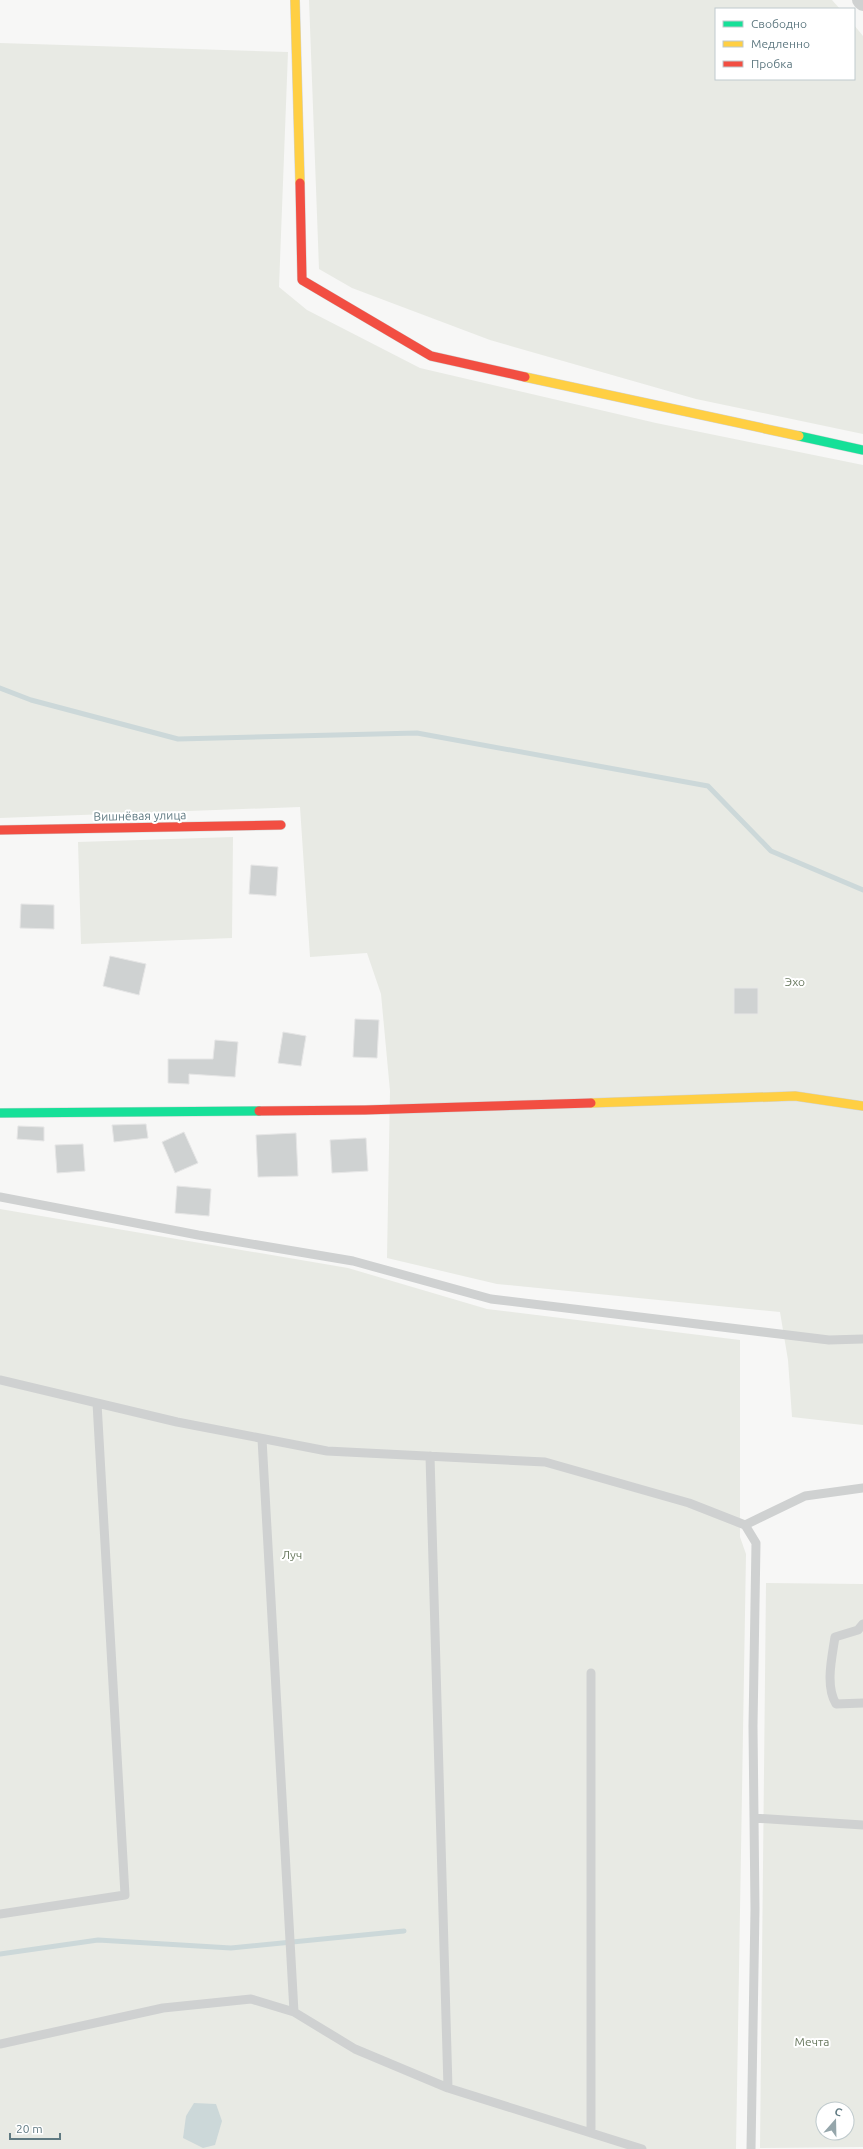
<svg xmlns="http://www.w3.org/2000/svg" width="863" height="2149" viewBox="0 0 863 2149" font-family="Ubuntu,sans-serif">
<rect width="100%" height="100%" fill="#f7f7f6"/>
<path fill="#e8eae4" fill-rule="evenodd" d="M309,0H832L840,9H716V79H854V25L863,36V434L696,399L490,340L352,288L319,269Z
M0,43L288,52L279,287L307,310L420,368L656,423L863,465V1425L792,1417L788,1360L780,1312L497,1284L387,1258L390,1091L381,994L367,953L310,957L300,807L0,818Z
M233,837L232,938L81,944L78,842Z
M0,1209L348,1268L487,1309L740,1340V1537L746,1554L736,2149H0Z
M766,1583L863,1584V2147L760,2148ZM823,2109H847V2133H823Z"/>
<path fill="#ccd8d9" d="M194,2103L216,2104L222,2121L215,2145L203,2148L183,2138L186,2116Z"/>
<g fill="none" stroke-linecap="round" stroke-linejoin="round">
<path stroke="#ccd8d9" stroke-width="5" d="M0,688L31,700L178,739L417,733L708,786L771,851L863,890
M0,1954L98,1940L231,1948L404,1931"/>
</g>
<path fill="#cfd2d2" stroke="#e6e6e6" d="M251,865L278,867L276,896L249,894Z
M21,904L54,905V929L20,928Z
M110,956L146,964L139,995L103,986Z
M734,988H758V1014H734Z
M355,1019L379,1020L377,1058L353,1057Z
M283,1032L306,1036L301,1066L278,1063Z
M215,1040L238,1042L235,1077L189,1074V1084L168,1083V1059H213Z
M146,1124L148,1138L114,1142L112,1125Z
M18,1126L44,1127V1141L17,1139Z
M184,1132L198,1163L175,1173L162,1142Z
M296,1133L298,1176L258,1177L256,1135Z
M366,1138L368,1171L332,1173L330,1140Z
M83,1144L85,1171L57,1173L55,1145Z
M177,1186L211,1189L209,1216L175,1213Z"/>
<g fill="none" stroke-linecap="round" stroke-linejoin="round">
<g stroke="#d2d4d4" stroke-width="10">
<path id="fast" d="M799,436L863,450
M0,1113L259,1111"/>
</g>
<g stroke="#d2d4d4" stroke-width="10">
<path id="slow" d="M295,0L300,183
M525,377L799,436
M591,1103L795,1096L863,1106"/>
</g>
<g stroke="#d2d4d4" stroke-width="10">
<path id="jam" d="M300,183L302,280L431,356L525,377
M0,830L281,825
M259,1111L365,1110L591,1103"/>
</g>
<path stroke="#cfd1d1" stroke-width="9" d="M0,1197L198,1235L353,1261L491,1299L829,1340L863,1339
M0,1380L177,1422L327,1451L545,1462L689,1503L745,1525L756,1543L753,1726L755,1909L751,2149
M262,1439L294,2012
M430,1456L448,2088
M745,1525L805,1496L863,1488
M863,1624L858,1630L835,1637C832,1657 825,1686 836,1704L863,1703
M591,1673V2133
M754,1818L863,1825
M0,1914L125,1895L97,1403
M0,2044L163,2008L251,1999L294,2012L355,2049L448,2088L642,2149"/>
<path stroke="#cfd1d1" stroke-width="18" d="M861,0L863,2"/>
<use href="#fast" stroke="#16e098" stroke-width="9"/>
<use href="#slow" stroke="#ffcf43" stroke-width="9"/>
<use href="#jam" stroke="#f24e42" stroke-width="9"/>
</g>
<g text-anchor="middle" stroke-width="4" stroke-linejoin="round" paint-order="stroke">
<g font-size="12" fill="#607a82" stroke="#fff">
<text transform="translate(140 816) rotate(-1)" y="4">Вишнёвая улица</text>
</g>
<g font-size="12" fill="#6a7a60" stroke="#fff">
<text x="795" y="986">Эхо</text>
<text x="292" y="1559">Луч</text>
<text x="812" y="2046">Мечта</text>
</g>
</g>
<rect x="715" y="8" width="140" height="72" fill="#ffffff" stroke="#bfcacd"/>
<rect x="723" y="21" width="20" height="6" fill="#16e098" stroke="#bfcacd"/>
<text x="751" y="28" font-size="12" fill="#607a82">Свободно</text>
<rect x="723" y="41" width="20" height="6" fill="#ffcf43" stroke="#bfcacd"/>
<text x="751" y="48" font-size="12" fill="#607a82">Медленно</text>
<rect x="723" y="61" width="20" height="6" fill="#f24e42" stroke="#bfcacd"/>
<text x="751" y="68" font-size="12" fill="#607a82">Пробка</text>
<g transform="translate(835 2121) rotate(20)"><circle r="19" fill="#ffffff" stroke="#bfcacd"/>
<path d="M0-3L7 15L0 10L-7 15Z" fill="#95a6ab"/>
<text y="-6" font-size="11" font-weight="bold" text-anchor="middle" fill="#607a82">С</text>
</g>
<path d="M10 2133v6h50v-6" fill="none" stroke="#607a82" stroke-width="2"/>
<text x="16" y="2133" font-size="12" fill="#607a82" stroke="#ffffff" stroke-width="3" paint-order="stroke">20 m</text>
</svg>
